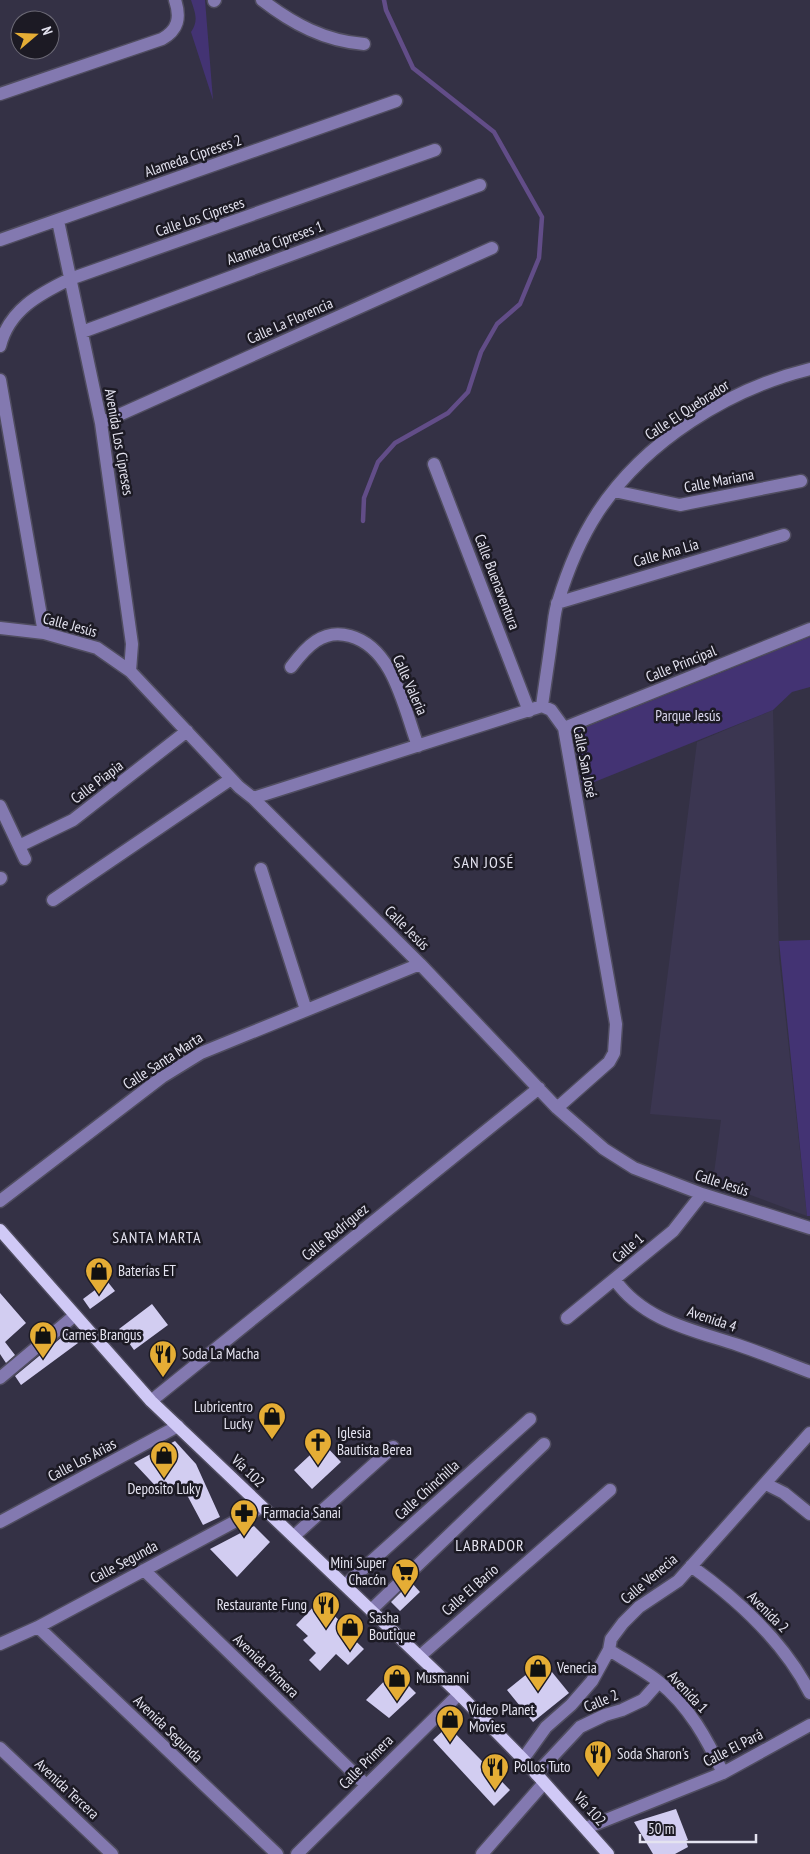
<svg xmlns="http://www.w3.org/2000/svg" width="810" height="1854" viewBox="0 0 810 1854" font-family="'PT Sans Narrow',sans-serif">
<rect width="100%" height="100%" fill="#343145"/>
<path fill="#3b3651" d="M773,710L779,957L807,1216L713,1181L721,1120L650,1114L697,742Z"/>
<path fill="#433373" d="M191,0H205L213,100L191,32C199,20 195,13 191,0Z
M810,637V687L792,692L773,710L582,787L573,734L579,730Z
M810,940V1216H807L779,941Z"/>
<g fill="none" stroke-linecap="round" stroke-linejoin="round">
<path stroke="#624d88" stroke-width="4.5" d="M363,521L364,498L378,462L395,443L448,413L468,392L481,352L497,324L520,304L539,258L542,217L494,132L413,68L386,10L384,0"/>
</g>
<path fill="#d2cdf1" d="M107,1281L115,1291L90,1309L83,1299Z
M0,1293L26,1323L5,1342L15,1355L6,1363L0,1354Z
M152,1304L168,1325L134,1350L119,1329Z
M67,1333L78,1343L21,1385L15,1376Z
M175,1441L196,1464L220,1517L203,1525L179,1480L163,1494L134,1463Z
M323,1443L341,1462L312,1489L294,1470Z
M254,1526L270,1542L237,1577L210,1549Z
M411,1582L420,1592L400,1611L391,1602Z
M319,1601L343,1624L341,1627L364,1649L348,1665L336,1654L320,1671L309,1660L316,1653L303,1640L308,1636L296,1625Z
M543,1661L569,1693L533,1722L507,1690Z
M394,1671L416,1693L389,1718L366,1700Z
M448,1726L510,1790L494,1806L433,1740Z
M676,1809L688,1840L686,1841L688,1847L675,1854H653L634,1822Z"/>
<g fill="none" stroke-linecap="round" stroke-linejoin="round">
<g stroke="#504d60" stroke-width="15">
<path id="minor" d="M262,0C293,24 325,41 364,44
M214,1L215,0
M0,94L162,39C178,30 181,18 175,0
M58,221L101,423L132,644L130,671
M0,240L396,101
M82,332L480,185
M0,346C9,310 39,294 70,279L435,150
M0,380L44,633
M101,423L492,248
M434,464L529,711
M614,491L680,505L801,481
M557,603L784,535
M0,628L44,633L97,648L130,671L239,787L253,798L420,964L557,1108L604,1149L634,1168L702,1194L810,1228
M291,667C306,647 323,628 350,636C394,648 404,709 418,746
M542,706C545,683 549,659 552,635C554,624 554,612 558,602C567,572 581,538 598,512C645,441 728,389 810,369
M564,728L810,629
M253,798L542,706L551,710L564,728L616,1024L614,1053L609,1062L557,1108
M0,806L25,859
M19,846L73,820L187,731
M261,869L306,1010
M0,879L1,878
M53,900L231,779
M0,1201L162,1077L201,1053L420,964
M615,1280C644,1321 693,1330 738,1345C762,1353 786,1363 810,1372
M567,1318L673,1231L702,1194
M0,1378L74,1316
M151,1401L539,1088
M766,1484L784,1493L810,1514
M0,1522L178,1426
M294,1536L393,1447
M691,1566C737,1599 784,1642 810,1693
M144,1570L366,1785
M345,1585L530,1419
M371,1610L544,1444
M38,1627L277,1854
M0,1644L38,1627L262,1507
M609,1650C625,1660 644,1670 659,1682C689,1706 707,1739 723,1773
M420,1656L610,1490
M0,1748L112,1854
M523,1759L546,1727L571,1705L592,1681L609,1650L611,1639L623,1623L639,1607L678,1581L810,1433
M536,1774L580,1727L605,1715L622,1710L643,1700L659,1682
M586,1828L723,1773L810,1725
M297,1854L459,1694
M482,1854L544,1783"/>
</g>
<g stroke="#504d60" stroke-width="15">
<path id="major" d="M0,1230L151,1401L459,1694L523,1759L608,1854"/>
</g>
<use href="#minor" stroke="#8379b0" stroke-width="12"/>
<use href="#major" stroke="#d0c9f6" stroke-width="12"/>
</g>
<defs>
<g id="shop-pin" transform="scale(1.4375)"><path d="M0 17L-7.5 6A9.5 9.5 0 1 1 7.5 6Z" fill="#e5ad35" stroke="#1c1a24"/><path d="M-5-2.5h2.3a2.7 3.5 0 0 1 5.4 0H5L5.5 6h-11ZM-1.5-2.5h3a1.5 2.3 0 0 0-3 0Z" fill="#111"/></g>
<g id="restaurant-pin" transform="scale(1.4375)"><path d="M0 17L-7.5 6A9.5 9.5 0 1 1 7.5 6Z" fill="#e5ad35" stroke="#1c1a24"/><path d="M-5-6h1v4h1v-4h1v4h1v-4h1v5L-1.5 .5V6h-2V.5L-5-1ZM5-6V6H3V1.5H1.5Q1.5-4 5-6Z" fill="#111"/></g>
<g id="church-pin" transform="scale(1.4375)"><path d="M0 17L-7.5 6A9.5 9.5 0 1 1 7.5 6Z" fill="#e5ad35" stroke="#1c1a24"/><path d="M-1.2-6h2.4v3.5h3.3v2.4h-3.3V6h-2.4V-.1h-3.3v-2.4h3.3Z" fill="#111"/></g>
<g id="pharmacy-pin" transform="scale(1.4375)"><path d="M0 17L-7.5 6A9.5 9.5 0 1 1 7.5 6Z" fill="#e5ad35" stroke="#1c1a24"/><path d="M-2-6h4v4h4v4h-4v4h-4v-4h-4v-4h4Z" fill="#111"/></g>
<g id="supermarket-pin" transform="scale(1.4375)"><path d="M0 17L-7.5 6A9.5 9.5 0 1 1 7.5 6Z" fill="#e5ad35" stroke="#1c1a24"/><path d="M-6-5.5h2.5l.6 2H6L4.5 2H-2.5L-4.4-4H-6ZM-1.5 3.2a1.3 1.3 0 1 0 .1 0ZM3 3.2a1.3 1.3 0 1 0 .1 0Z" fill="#111"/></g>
</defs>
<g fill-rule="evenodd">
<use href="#shop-pin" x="99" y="1271"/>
<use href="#shop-pin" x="43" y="1335"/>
<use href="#restaurant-pin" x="163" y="1354"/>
<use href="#shop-pin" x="272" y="1416"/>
<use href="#church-pin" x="318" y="1442"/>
<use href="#shop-pin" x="164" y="1455"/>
<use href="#pharmacy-pin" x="244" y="1513"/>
<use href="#supermarket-pin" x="405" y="1572"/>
<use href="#restaurant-pin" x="326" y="1605"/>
<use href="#shop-pin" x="350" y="1627"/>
<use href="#shop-pin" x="538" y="1668"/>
<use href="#shop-pin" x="397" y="1678"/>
<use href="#shop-pin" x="450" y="1719"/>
<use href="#restaurant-pin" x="598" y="1754"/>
<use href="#restaurant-pin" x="495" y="1767"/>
</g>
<g text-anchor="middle" stroke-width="5" stroke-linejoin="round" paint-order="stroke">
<g font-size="15" fill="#e4e3f0" stroke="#1c1a24">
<text transform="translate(193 156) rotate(-19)" y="5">Alameda Cipreses 2</text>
<text transform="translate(200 217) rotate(-19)" y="5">Calle Los Cipreses</text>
<text transform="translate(275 243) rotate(-20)" y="5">Alameda Cipreses 1</text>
<text transform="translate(290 321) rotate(-24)" y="5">Calle La Florencia</text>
<text transform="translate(687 410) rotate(-33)" y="5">Calle El Quebrador</text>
<text transform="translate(119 442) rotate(80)" y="5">Avenida Los Cipreses</text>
<text transform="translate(719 481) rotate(-11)" y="5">Calle Mariana</text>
<text transform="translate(666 553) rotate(-16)" y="5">Calle Ana Lía</text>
<text transform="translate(497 582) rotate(69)" y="5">Calle Buenaventura</text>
<text transform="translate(70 625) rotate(15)" y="5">Calle Jesús</text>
<text transform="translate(681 664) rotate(-22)" y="5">Calle Principal</text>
<text transform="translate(410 685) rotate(66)" y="5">Calle Valeria</text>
<text transform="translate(585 762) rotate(79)" y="5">Calle San José</text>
<text transform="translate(97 782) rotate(-37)" y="5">Calle Piapia</text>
<text transform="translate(407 928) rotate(45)" y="5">Calle Jesús</text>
<text transform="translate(163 1061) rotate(-33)" y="5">Calle Santa Marta</text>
<text transform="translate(722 1183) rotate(18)" y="5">Calle Jesús</text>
<text transform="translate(335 1232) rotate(-39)" y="5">Calle Rodríguez</text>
<text transform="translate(628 1248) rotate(-41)" y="5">Calle 1</text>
<text transform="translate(712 1319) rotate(19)" y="5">Avenida 4</text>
<text transform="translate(82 1460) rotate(-28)" y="5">Calle Los Arias</text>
<text transform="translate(248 1471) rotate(44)" y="5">Vía 102</text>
<text transform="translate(427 1490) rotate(-42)" y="5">Calle Chinchilla</text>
<text transform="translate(124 1562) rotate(-28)" y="5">Calle Segunda</text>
<text transform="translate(649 1579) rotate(-40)" y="5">Calle Venecia</text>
<text transform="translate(470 1590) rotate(-41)" y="5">Calle El Bario</text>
<text transform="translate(768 1612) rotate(45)" y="5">Avenida 2</text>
<text transform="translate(266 1666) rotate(44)" y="5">Avenida Primera</text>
<text transform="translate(688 1692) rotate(47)" y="5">Avenida 1</text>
<text transform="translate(601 1701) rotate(-23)" y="5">Calle 2</text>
<text transform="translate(168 1729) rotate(44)" y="5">Avenida Segunda</text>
<text transform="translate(733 1748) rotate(-27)" y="5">Calle El Pará</text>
<text transform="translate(366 1762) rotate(-45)" y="5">Calle Primera</text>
<text transform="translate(67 1789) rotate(43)" y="5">Avenida Tercera</text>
<text transform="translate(590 1809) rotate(48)" y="5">Vía 102</text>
</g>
<g font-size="15" fill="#dbd8ef" stroke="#1c1a24">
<text x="688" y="721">Parque Jesús</text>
</g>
<g font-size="15" fill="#e4e3f0" stroke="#1c1a24" text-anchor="start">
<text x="118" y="1276">Baterías ET</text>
<text x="62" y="1340">Carnes Brangus</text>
<text x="182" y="1359">Soda La Macha</text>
<text x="253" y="1412" text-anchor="end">Lubricentro<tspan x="253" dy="17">Lucky</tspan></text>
<text x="337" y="1438">Iglesia<tspan x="337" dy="17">Bautista Berea</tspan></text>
<text x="164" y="1494" text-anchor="middle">Deposito Luky</text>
<text x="263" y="1518">Farmacia Sanai</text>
<text x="386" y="1568" text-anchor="end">Mini Super<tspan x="386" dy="17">Chacón</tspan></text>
<text x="307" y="1610" text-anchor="end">Restaurante Fung</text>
<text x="369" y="1623">Sasha<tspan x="369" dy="17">Boutique</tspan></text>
<text x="557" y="1673">Venecia</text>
<text x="416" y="1683">Musmanni</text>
<text x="469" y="1715">Video Planet<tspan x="469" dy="17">Movies</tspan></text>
<text x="617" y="1759">Soda Sharon's</text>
<text x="514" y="1772">Pollos Tuto</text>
</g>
<g font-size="16" letter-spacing="1" fill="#e4e3f0" stroke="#1c1a24">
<text x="484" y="868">SAN JOSÉ</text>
<text x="157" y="1243">SANTA MARTA</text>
<text x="490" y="1551">LABRADOR</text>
</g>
</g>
<g transform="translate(35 35) rotate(71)"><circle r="24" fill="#1c1a24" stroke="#6c6a76"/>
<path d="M0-4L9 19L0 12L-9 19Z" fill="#e5ad35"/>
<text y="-8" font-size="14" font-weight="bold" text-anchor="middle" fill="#e4e3f0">N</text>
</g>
<path d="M640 1834v8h116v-8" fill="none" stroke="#e4e3f0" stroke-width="2.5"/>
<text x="648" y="1834" font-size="15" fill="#e4e3f0" stroke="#1c1a24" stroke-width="4" paint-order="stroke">50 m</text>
</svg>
